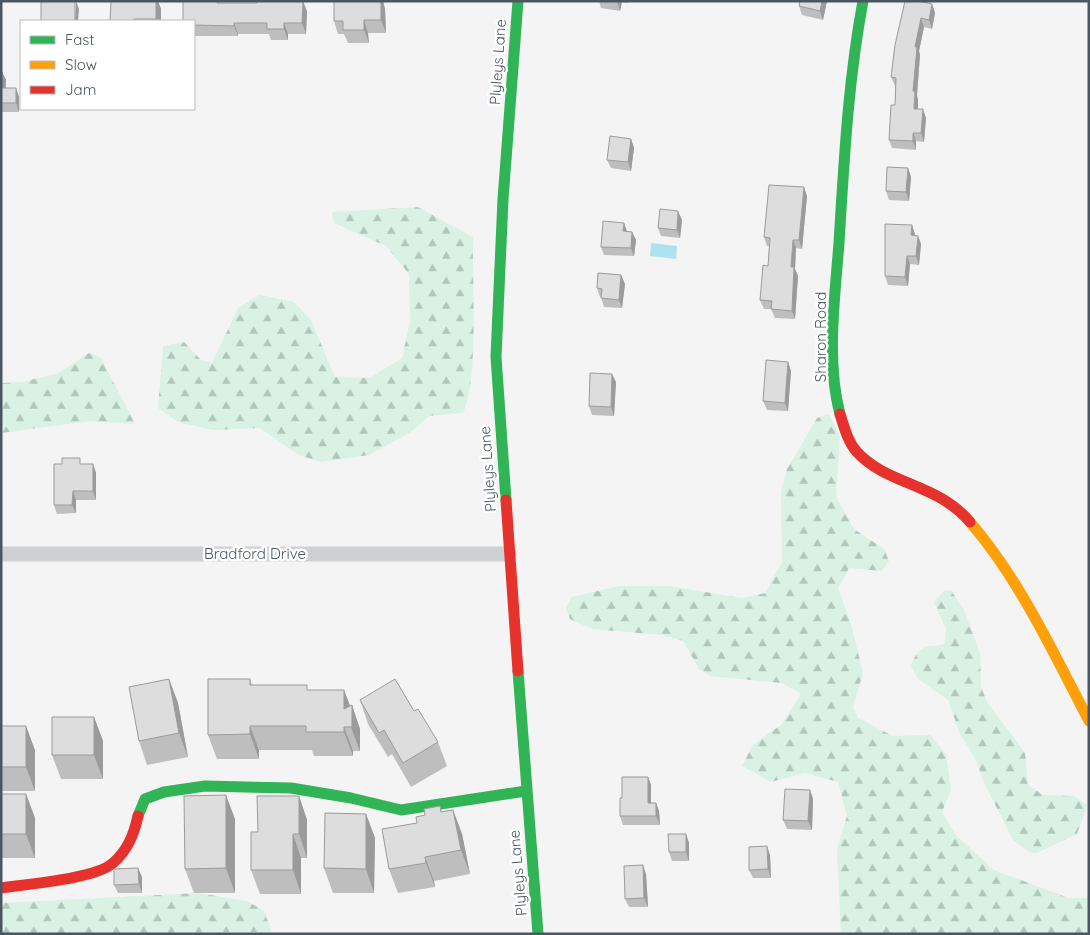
<svg xmlns="http://www.w3.org/2000/svg" width="1090" height="935" viewBox="0 0 1090 935" font-family="Quicksand,sans-serif">
<defs>
<pattern id="forest-firs" width="22" height="20" patternUnits="userSpaceOnUse" patternTransform="scale(1.25)"><rect width="22" height="20" fill="#d9f2e3"/><path d="M5 1l3.5 6h-7zM16 11l3.5 6h-7z" fill="#b2c7bb"/></pattern>
</defs>
<rect width="100%" height="100%" fill="#f4f4f4"/>
<path fill="url(#forest-firs)" d="M418,207L473,237C472,278 479,381 463,413L429,416L411,432L369,455L321,462L299,455L260,428L213,430L178,422L158,408L163,346L184,342L201,360L212,363L238,308L259,295L294,302L311,320L335,377L370,378L402,358L410,322L409,274L386,246L334,223L332,212Z
M89,353L101,358L135,424L90,421L1,433V383L22,382L59,373Z
M829,414L840,437L836,497L854,529L884,549L889,561L882,571L849,568L838,588L851,624L863,673L853,707L858,718L893,736L930,735L946,754L951,790L942,812L955,834L994,870L1069,898H1089V934H841L837,849L847,816L838,782L805,773L771,782L742,766L753,745L782,724L801,694L782,683L710,676L699,669L683,641L662,635L592,629L570,619L566,608L572,597L619,586H669L742,598L765,593L782,562L781,492L787,469L817,418Z
M951,590L964,610L980,653L981,687L987,702L1025,753L1028,785L1043,795L1074,796L1087,805L1077,834L1037,853H1030L1013,840L985,785L975,758L960,734L948,700L918,679L911,666C919,644 924,648 945,644L946,629L934,602L944,591Z
M198,893L247,901L264,911L272,932L1,934V903Z"/>
<path fill="#aee2f0" d="M651,243L677,246L676,259L650,256Z"/>
<g fill="none" stroke-linecap="round" stroke-linejoin="round">
<path stroke="#ced0d2" stroke-width="15" d="M1,554H509"/>
<path stroke="#30b455" stroke-width="11" d="M840,414C826,362 835,296 839,243C844,162 848,81 863,1
M506,500L496,357L503,199L518,1
M518,671L538,934
M138,816L145,799L164,792L205,786L291,788L351,798L401,810L526,791"/>
<path stroke="#ff9f0a" stroke-width="11" d="M970,522C1020,580 1054,654 1089,721"/>
<path stroke="#e5322d" stroke-width="11" d="M840,414C844,427 848,442 857,452C887,485 937,483 970,522
M506,500L518,671
M1,888C27,884 95,879 113,863C128,850 134,834 138,816"/>
</g>
<path fill="#bebebf" d="M111,1H158L161,9V21H110Z
M218,1V3L307,11L306,34H288V40H271L269,34H238V36H194V21Z
M334,1H383L385,9L386,33H368L369,43H348L344,34H338L334,21Z
M599,1H629L628,3L622,2L620,11L601,8Z
M827,1L823,20L802,15L799,6Z
M932,4L935,13L932,29L924,27L919,51L920,55L917,95L918,100V109L926,118L924,142L916,141V150L892,148L889,140L895,105L896,86H895L891,77L895,45Z
M1,72H2L6,80V88H16L19,97V112H1Z
M631,139L634,148L631,171L611,168L607,160Z
M908,168L911,177L909,201L889,200L886,191Z
M807,196L802,249L796,248L795,269L798,276L795,319L775,318L771,309H764L760,300L768,266L769,246H767L764,237Z
M682,220L680,238L661,236L658,228Z
M624,223L627,231L632,232L636,240L634,256L604,255L601,247Z
M915,234V235L918,236L921,244L919,265L910,264L908,286L888,285L885,276Z
M621,275L625,284L622,308L604,307L601,297H600L597,288Z
M788,362L791,371L788,411L767,410L763,401Z
M616,382L614,416L592,415L589,406Z
M82,464H93L96,473V500H76V513L57,514L54,505Z
M169,679L178,703L188,757L147,765L139,741Z
M250,679L252,685L309,690H344L350,706L352,705L360,729V751H353V756H314L312,750H259V759H217L208,735Z
M360,700L414,711L438,742L447,766L411,787L392,754L388,757L368,724Z
M94,717L103,741V779H61L52,755Z
M1,726L35,750V791H1Z
M648,777L651,785V803H656L659,811L660,825H623L620,816L622,798Z
M810,790L813,799L812,830L787,829L783,820Z
M1,794H26L35,818V858H1Z
M299,796L307,820V858H301V894H260L251,870L258,832Z
M440,806L442,812L453,810L462,834L470,874L434,881L435,887L398,893L389,869L417,823L425,815Z
M366,814L375,838L374,893H333L324,868Z
M235,819V893H194L185,869Z
M686,834L689,843V861H672L669,852Z
M770,855L771,878H753L749,870Z
M646,874L648,907H629L625,899Z
M142,877V893H118L114,885Z"/>
<path fill="#9b9b9b" d="M76,1L79,9L78,21H75Z
M156,1H158L161,9V21H157L156,19Z
M303,1L307,11L306,34L302,23Z
M381,1H383L385,9L386,33L381,20Z
M617,1H622L620,11L617,2Z
M822,1H827L823,20L820,11Z
M932,4L935,13L932,29L929,20Z
M921,18L924,27L919,51L920,55L917,95L918,100V117L914,109L913,91L915,47Z
M364,20L368,33L369,43L364,30Z
M234,23L238,34V36L234,26Z
M284,23L288,34V40L284,29Z
M2,72L6,80L5,97L2,88Z
M16,88L19,97V112L16,103Z
M923,109L926,118L924,142L921,133Z
M913,133L916,141V150L913,141Z
M631,139L634,148L631,171L628,162Z
M908,168L911,177L909,201L906,192Z
M804,187L807,196L802,249L799,240Z
M678,211L682,220L680,238L677,230Z
M624,223L627,232L623,231Z
M912,225L915,234L914,244L911,235Z
M632,232L636,240L634,256L631,248Z
M918,236L921,244L919,265L916,256Z
M793,240L796,248L795,269L798,276L795,319L792,311L791,267Z
M907,256L910,264L908,286L905,277Z
M621,275L625,284L622,308L619,300Z
M788,362L791,371L788,411L785,403Z
M612,374L616,382L614,416L611,407Z
M93,464L96,473V500L93,491Z
M73,491L76,500V513L72,505Z
M169,679L178,703L188,757L179,733Z
M344,690L352,711V705L360,729V751L344,709Z
M94,717L103,741V779L94,755Z
M26,726L35,750V791L26,767Z
M250,726L259,750V759L250,734Z
M344,727L353,751V756L344,732Z
M648,777L651,785V811L648,803Z
M810,790L813,799L812,830L808,821Z
M26,794L35,818V858L26,834Z
M226,795L235,819V893L226,868Z
M299,796L307,820V858L299,834Z
M656,803L659,811L660,825L656,816Z
M453,810L462,834L470,874L461,850Z
M366,814L375,838L374,893L366,869Z
M293,834L301,858V894L293,870Z
M686,834L689,843V861L686,852Z
M767,846L770,855L771,878L768,869Z
M425,857L434,881L435,887L426,863Z
M643,865L646,874L648,907L644,898Z
M138,868L142,877V893L139,884Z"/>
<path fill="#ddddde" stroke="#9b9b9b" d="M41,1H75V21H41Z
M111,1H156V19H134L133,21H110Z
M183,1H217V3H257V1H303L302,23H284V29H267V23H234V26L194,25V21H183Z
M334,1H381V20H364V30H343V21H334Z
M800,1H822L820,11L799,6Z
M905,1H919L932,4L929,20L921,18L915,47H917L913,91L915,92L914,109H923L921,133H913V141L889,140L891,105H895L896,78L891,77L895,45Z
M1,72H2V88H16V103H1Z
M610,136L631,139L628,162L607,160Z
M887,167L908,168L906,192L886,191Z
M769,185L804,187L799,240H793L791,267H794L792,311L771,309L772,301L760,300L763,265L768,266L770,238L764,237Z
M660,209L678,211L677,230L658,228Z
M603,221L624,223L623,231L632,232L631,248L601,247Z
M885,224L912,225L911,235L918,236L916,256H907L905,277L885,276Z
M598,273L621,275L619,300L601,298L602,289L597,288Z
M766,360L788,362L785,403L763,401Z
M590,373L612,374L611,407L589,406Z
M62,458H80V464H93V491H73L72,505H54V464H62Z
M169,679L179,733L139,741L129,687Z
M208,679H250V685H307V690H344V709L352,705V727H344V732H306V726H250V734L208,735Z
M395,679L414,711L418,709L438,742L403,763L384,730L379,733L360,700Z
M52,717H94V755H52Z
M1,726H26V767H1Z
M622,777H648V803H656V816H620V798H622Z
M785,789L810,790L808,821L783,820Z
M1,794H26V834H1Z
M226,795V868L185,869L184,796Z
M257,796H299V834H293V870H251V832H258Z
M440,806L441,812L453,810L461,850L425,857L426,863L389,869L382,829L417,823L416,817L425,815L424,809Z
M325,813L366,814V869L324,868Z
M668,834H686V852H669Z
M767,846L768,869L749,870V847Z
M643,865L644,898L625,899L624,866Z
M138,868L139,884L114,885V869Z"/>
<g text-anchor="middle" stroke-width="5" stroke-linejoin="round" paint-order="stroke">
<g font-size="15" fill="#4a5661" stroke="#fff">
<text transform="translate(498 62) rotate(-86)" y="5">Plyleys Lane</text>
<text transform="translate(821 337) rotate(-90)" y="5">Sharon Road</text>
<text transform="translate(488 469) rotate(-94)" y="5">Plyleys Lane</text>
<text x="255" y="559">Bradford Drive</text>
<text transform="translate(518 873) rotate(-95)" y="5">Plyleys Lane</text>
</g>
</g>
<rect width="1090" height="935" fill="none" stroke="#4a5661" stroke-width="5"/>
<rect x="20" y="20" width="175" height="90" fill="#ffffff" stroke="#b7bbc0"/>
<rect x="30" y="36" width="25" height="8" fill="#30b455" stroke="#b7bbc0"/>
<text x="65" y="45" font-size="15" fill="#4a5661">Fast</text>
<rect x="30" y="61" width="25" height="8" fill="#ff9f0a" stroke="#b7bbc0"/>
<text x="65" y="70" font-size="15" fill="#4a5661">Slow</text>
<rect x="30" y="86" width="25" height="8" fill="#e5322d" stroke="#b7bbc0"/>
<text x="65" y="95" font-size="15" fill="#4a5661">Jam</text>
</svg>
